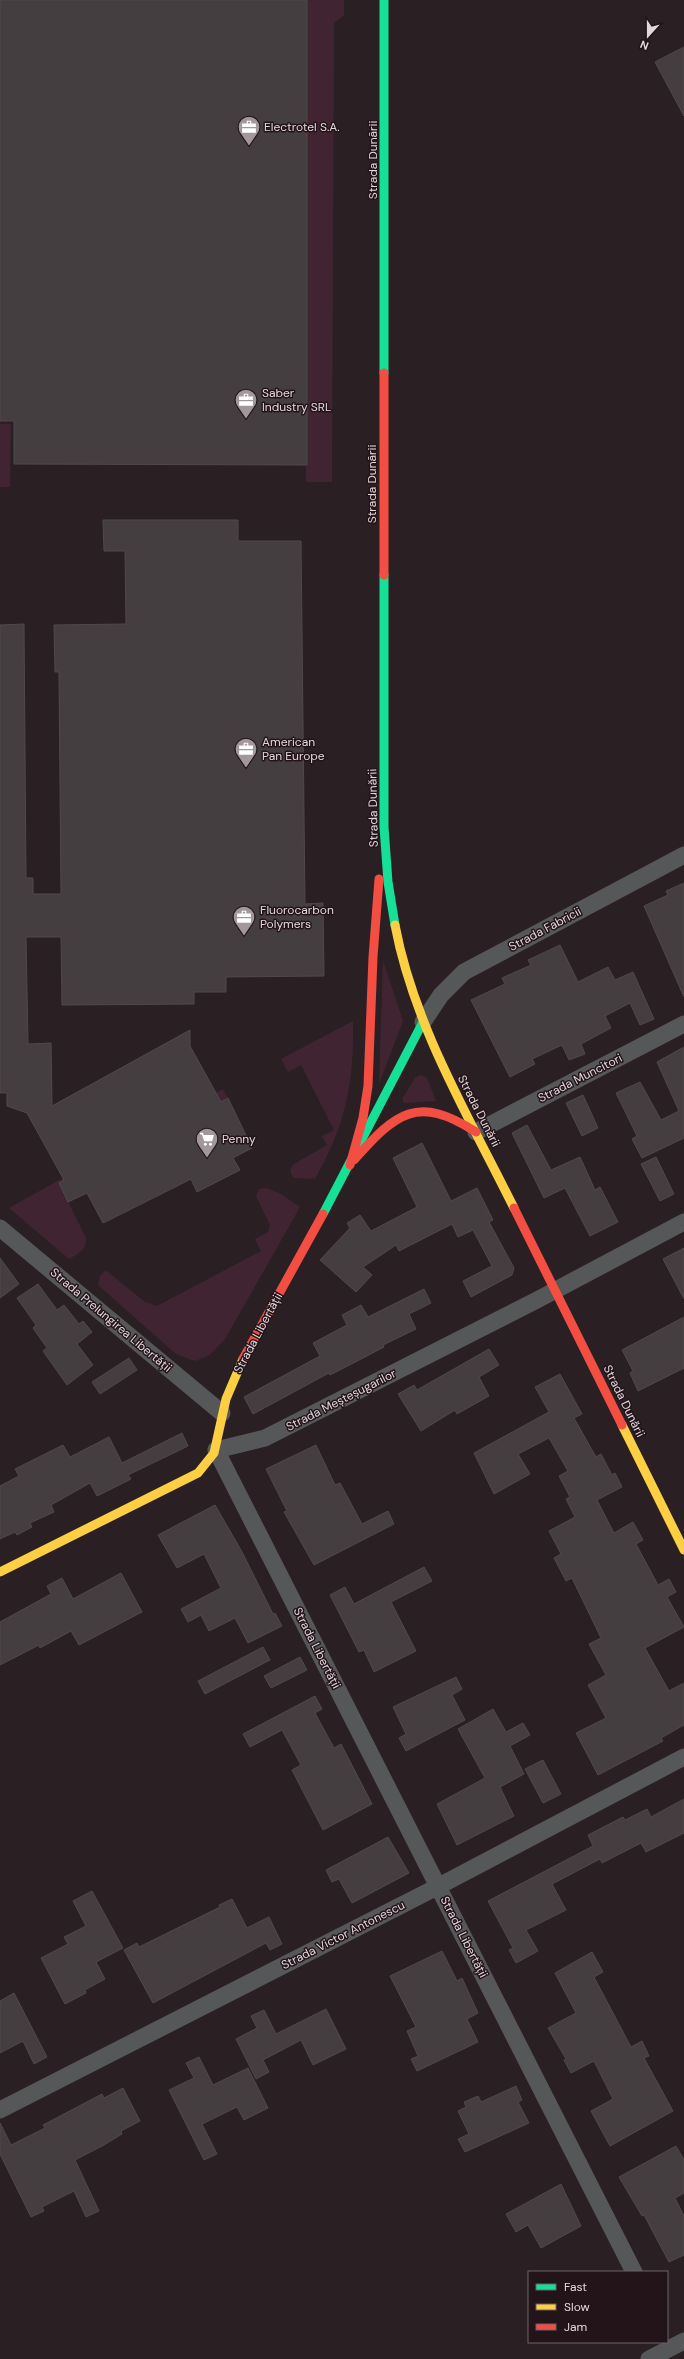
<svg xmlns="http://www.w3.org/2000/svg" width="684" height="2359" viewBox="0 0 684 2359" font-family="'DM Sans',sans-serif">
<rect width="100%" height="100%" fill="#2a2024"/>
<path fill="#412431" d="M307,0H344V15L334,23L332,482H306Z
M0,424H11L10,487H0Z
M383,961L403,1021L379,1084Z
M353,1021C354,1083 346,1124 315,1179L293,1178L290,1170L294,1164L327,1145L322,1136L334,1130L301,1065L288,1072L281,1059Z
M420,1075L427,1078L436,1101L404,1103L402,1099L415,1078Z
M223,1089L228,1098L59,1183L86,1238C87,1250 78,1254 69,1259L9,1208Z
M266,1188L279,1193L300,1207L225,1339L210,1355L195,1361L176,1354L98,1285L100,1276L105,1271L108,1272L145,1302L157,1306L261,1251L255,1239L268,1232L270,1225L256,1196L259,1189Z"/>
<path fill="#453e41" stroke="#51484c" d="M0,0H307V465L14,464V421H0Z
M684,47V116L655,62Z
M103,520H238V541H301L305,904L323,903L324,976L226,977V992H194V1004L62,1005L61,937H26L28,1044L51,1043L52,1106L190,1030V1046L221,1102L228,1098L252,1148L233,1158L240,1170L197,1192L191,1179L103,1223L87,1193L68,1202L59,1183L64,1180L27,1113L7,1106V1093H0V625L24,624L26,878H33V894H61L59,672H55L54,625L126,624L125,551H104Z
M684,883V997L644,906L668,895L666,891Z
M560,945L578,982L608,967L615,980L633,972L654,1019L640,1025L630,1003L605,1016L611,1028L581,1044L585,1054L569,1060L562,1045L532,1059L535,1064L510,1077L471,1000L505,984L502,978L531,965L528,960Z
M684,1047V1138L642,1158L632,1139L637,1136L616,1093L640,1082L661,1120L679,1111L657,1062Z
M583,1095L598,1128L582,1136L566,1103Z
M527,1125L551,1170L580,1157L595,1190L600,1187L618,1222L590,1236L565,1188L544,1198L512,1133Z
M422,1143L451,1201L477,1188L493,1220L489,1222L514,1268L512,1275L471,1297L463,1281L492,1266L473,1230L458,1237L452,1224L399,1251L396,1245L363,1267L372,1275L356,1292L320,1260L350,1228L347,1223L360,1215L371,1231L417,1207L393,1158Z
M656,1157L674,1194L660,1201L641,1164Z
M684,1248V1299L663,1259Z
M0,1258L19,1284L0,1298Z
M38,1284L57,1310L64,1305L79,1324L83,1321L92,1332L77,1344L93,1365L67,1385L43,1351L47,1348L33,1328L36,1325L17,1298Z
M424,1289L431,1303L409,1314L416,1329L383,1345L384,1347L365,1357L330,1375L329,1373L253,1414L244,1397L320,1356L313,1343L347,1325L342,1315L361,1305L368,1317Z
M684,1317V1368L638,1391L630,1373L633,1371L622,1350Z
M489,1349L499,1365L479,1377L489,1396L457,1414L455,1410L421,1431L398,1394L414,1385L417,1390Z
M129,1358L137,1370L100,1394L92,1382Z
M560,1374L582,1414L574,1418L596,1457L601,1454L612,1475L615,1473L622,1487L597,1500L614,1533L633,1522L643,1540L636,1544L658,1585L669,1579L676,1592L667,1597L684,1627L645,1648L669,1691L684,1683V1725L661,1738L663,1741L598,1775L576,1733L606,1718L588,1685L606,1675L589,1644L601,1638L572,1578L566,1581L554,1558L561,1554L549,1531L575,1517L566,1499L570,1497L559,1476L568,1471L549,1438L518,1454L530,1474L494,1494L474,1453L549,1412L535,1387Z
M182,1433L188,1446L128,1475L131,1479L97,1496L90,1483L51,1505L54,1512L30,1523L32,1527L17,1535L15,1532L0,1539V1486L19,1476L15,1469L63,1445L70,1457L109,1437L122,1463Z
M316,1445L335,1485L340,1483L362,1524L388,1511L394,1524L314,1565L284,1512L287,1511L266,1469Z
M215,1505L241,1550L273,1614L275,1613L282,1626L248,1643L235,1618L209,1631L201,1615L188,1622L181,1609L221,1588L204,1554L177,1568L158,1535Z
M424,1567L432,1581L391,1602L416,1651L374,1672L364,1650L359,1652L330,1595L345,1587L354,1604Z
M121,1573L142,1612L79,1645L71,1631L40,1648L39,1645L0,1665V1622L51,1594L47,1586L62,1578L73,1599Z
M263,1647L270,1660L205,1694L198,1681Z
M300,1657L307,1670L271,1688L264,1676Z
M456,1677L462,1689L452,1695L465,1720L406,1751L399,1738L406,1734L393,1707Z
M315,1696L322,1709L315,1713L334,1748L341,1744L372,1804L323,1830L292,1770L301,1765L282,1730L250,1747L243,1734Z
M493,1709L506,1732L523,1723L530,1735L510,1746L524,1774L500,1787L514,1816L457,1845L437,1804L485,1778L458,1729Z
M543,1760L561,1794L543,1803L525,1769Z
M684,1799V1833L646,1852L641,1843L602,1863L600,1859L552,1884L566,1910L526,1930L538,1951L516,1963L509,1950L513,1948L488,1901L593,1846L588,1835L623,1817L625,1820L647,1809L651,1817Z
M388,1837L409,1873L352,1903L339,1879L332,1882L326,1870Z
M92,1891L123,1948L96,1962L105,1979L85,1990L86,1993L65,2004L41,1958L68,1944L64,1937L86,1926L73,1901Z
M232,1899L247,1928L269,1917L282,1944L270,1950L266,1943L153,2003L124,1950L137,1943L139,1947L220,1907L219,1905Z
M442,1951L457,1981L462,1978L478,2013L467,2019L478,2042L417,2071L411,2059L418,2056L407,2031L416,2027L390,1976Z
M592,1952L603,1972L594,1977L631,2047L642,2041L649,2056L644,2058L673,2111L610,2146L591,2111L613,2099L594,2061L571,2073L564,2060L566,2059L548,2028L576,2013L555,1973Z
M14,1993L47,2057L34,2064L23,2041L0,2053V2001Z
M326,2009L346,2049L313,2065L301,2040L263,2060L269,2072L256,2079L236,2039L257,2028L251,2016L264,2010L276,2034Z
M199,2057L213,2085L248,2068L268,2108L244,2120L237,2107L202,2124L217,2154L204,2160L169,2090L194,2078L186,2063Z
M516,2086L522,2100L518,2102L529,2123L465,2152L458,2139L469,2134L458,2111L466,2107L464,2102L478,2096L481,2102Z
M123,2088L140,2121L121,2131L122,2134L104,2145L75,2160L99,2211L86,2217L74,2191L42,2207L44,2211L31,2217L0,2154V2123L11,2145L45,2128L43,2125L102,2094L104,2098Z
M676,2146L684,2160V2193L675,2198L684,2216V2255L669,2262L644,2215L642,2216L619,2177Z
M561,2184L581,2226L541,2248L528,2225L516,2232L506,2214Z"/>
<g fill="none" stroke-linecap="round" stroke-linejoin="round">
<path stroke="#565758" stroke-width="17" d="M423,1022L441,995L464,972L684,855
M476,1132L684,1024
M0,1228L222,1413
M0,2110L439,1886L684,1757
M634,2272L216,1450L265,1438L537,1300L684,1222
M649,2359L684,2341"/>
<path stroke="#16e098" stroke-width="9" d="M384,0V373
M384,575V827L388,882L395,925
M323,1214L423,1022"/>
<path stroke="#ffcf43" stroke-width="9" d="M395,925C414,1026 469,1117 514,1208
M622,1425L684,1550
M0,1572L198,1473L214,1453L226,1399L243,1359"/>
<path stroke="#f24e42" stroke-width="9" d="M384,373V575
M354,1160C396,1113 417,1094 476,1132
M350,1165L363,1118L368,1086L373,957L379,879
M514,1208L622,1425
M243,1359L323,1214"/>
</g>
<defs>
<g id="office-pin" transform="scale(1.15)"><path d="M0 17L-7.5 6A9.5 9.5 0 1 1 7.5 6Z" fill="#a2979b" stroke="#23141a"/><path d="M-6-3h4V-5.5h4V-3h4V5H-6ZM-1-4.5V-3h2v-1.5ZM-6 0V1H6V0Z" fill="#fff"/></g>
<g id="supermarket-pin" transform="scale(1.15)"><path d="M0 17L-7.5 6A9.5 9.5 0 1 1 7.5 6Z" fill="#a2979b" stroke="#23141a"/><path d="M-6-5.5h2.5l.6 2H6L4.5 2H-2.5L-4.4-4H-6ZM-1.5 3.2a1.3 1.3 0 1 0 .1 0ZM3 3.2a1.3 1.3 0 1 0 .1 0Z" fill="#fff"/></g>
</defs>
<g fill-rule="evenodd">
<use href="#office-pin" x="249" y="127"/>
<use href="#office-pin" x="246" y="400"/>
<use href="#office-pin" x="246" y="749"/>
<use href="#office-pin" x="244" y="917"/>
<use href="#supermarket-pin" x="207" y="1139"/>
</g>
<g text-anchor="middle" stroke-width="3" stroke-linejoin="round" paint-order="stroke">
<g font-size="12" fill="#e2d7db" stroke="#23141a" text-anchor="start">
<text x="264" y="131">Electrotel S.A.</text>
<text x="262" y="397">Saber<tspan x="262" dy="14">Industry SRL</tspan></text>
<text x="262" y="746">American<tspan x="262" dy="14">Pan Europe</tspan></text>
<text x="260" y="914">Fluorocarbon<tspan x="260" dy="14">Polymers</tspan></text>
<text x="222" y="1143">Penny</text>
</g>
<g font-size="12" fill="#e2d7db" stroke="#23141a">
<text transform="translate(373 160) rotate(-90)" y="4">Strada Dunării</text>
<text transform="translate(372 484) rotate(-90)" y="4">Strada Dunării</text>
<text transform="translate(373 808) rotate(-91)" y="4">Strada Dunării</text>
<text transform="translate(545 929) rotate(-28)" y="4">Strada Fabricii</text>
<text transform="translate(580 1078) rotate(-27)" y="4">Strada Muncitori</text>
<text transform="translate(479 1111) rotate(63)" y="4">Strada Dunării</text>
<text transform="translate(111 1320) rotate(40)" y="4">Strada Prelungirea Libertății</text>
<text transform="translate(258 1333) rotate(-62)" y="4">Strada Libertății</text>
<text transform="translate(341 1400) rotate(-27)" y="4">Strada Meșteșugarilor</text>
<text transform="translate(624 1401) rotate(64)" y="4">Strada Dunării</text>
<text transform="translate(317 1648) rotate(63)" y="4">Strada Libertății</text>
<text transform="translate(343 1935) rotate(-27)" y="4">Strada Victor Antonescu</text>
<text transform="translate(464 1937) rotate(63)" y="4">Strada Libertății</text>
</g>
</g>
<rect x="528" y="2271" width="140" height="72" fill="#23141a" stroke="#6f6267"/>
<rect x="536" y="2284" width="20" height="6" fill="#16e098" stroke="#6f6267"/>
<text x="564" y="2291" font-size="12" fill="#e2d7db">Fast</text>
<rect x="536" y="2304" width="20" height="6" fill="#ffcf43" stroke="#6f6267"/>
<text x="564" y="2311" font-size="12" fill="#e2d7db">Slow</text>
<rect x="536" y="2324" width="20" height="6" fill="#f24e42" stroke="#6f6267"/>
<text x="564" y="2331" font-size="12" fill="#e2d7db">Jam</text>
<g transform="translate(648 36) rotate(201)" stroke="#23141a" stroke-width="3" paint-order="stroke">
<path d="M0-3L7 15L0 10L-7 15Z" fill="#e2d7db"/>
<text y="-6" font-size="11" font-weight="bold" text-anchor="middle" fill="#e2d7db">N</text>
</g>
</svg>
